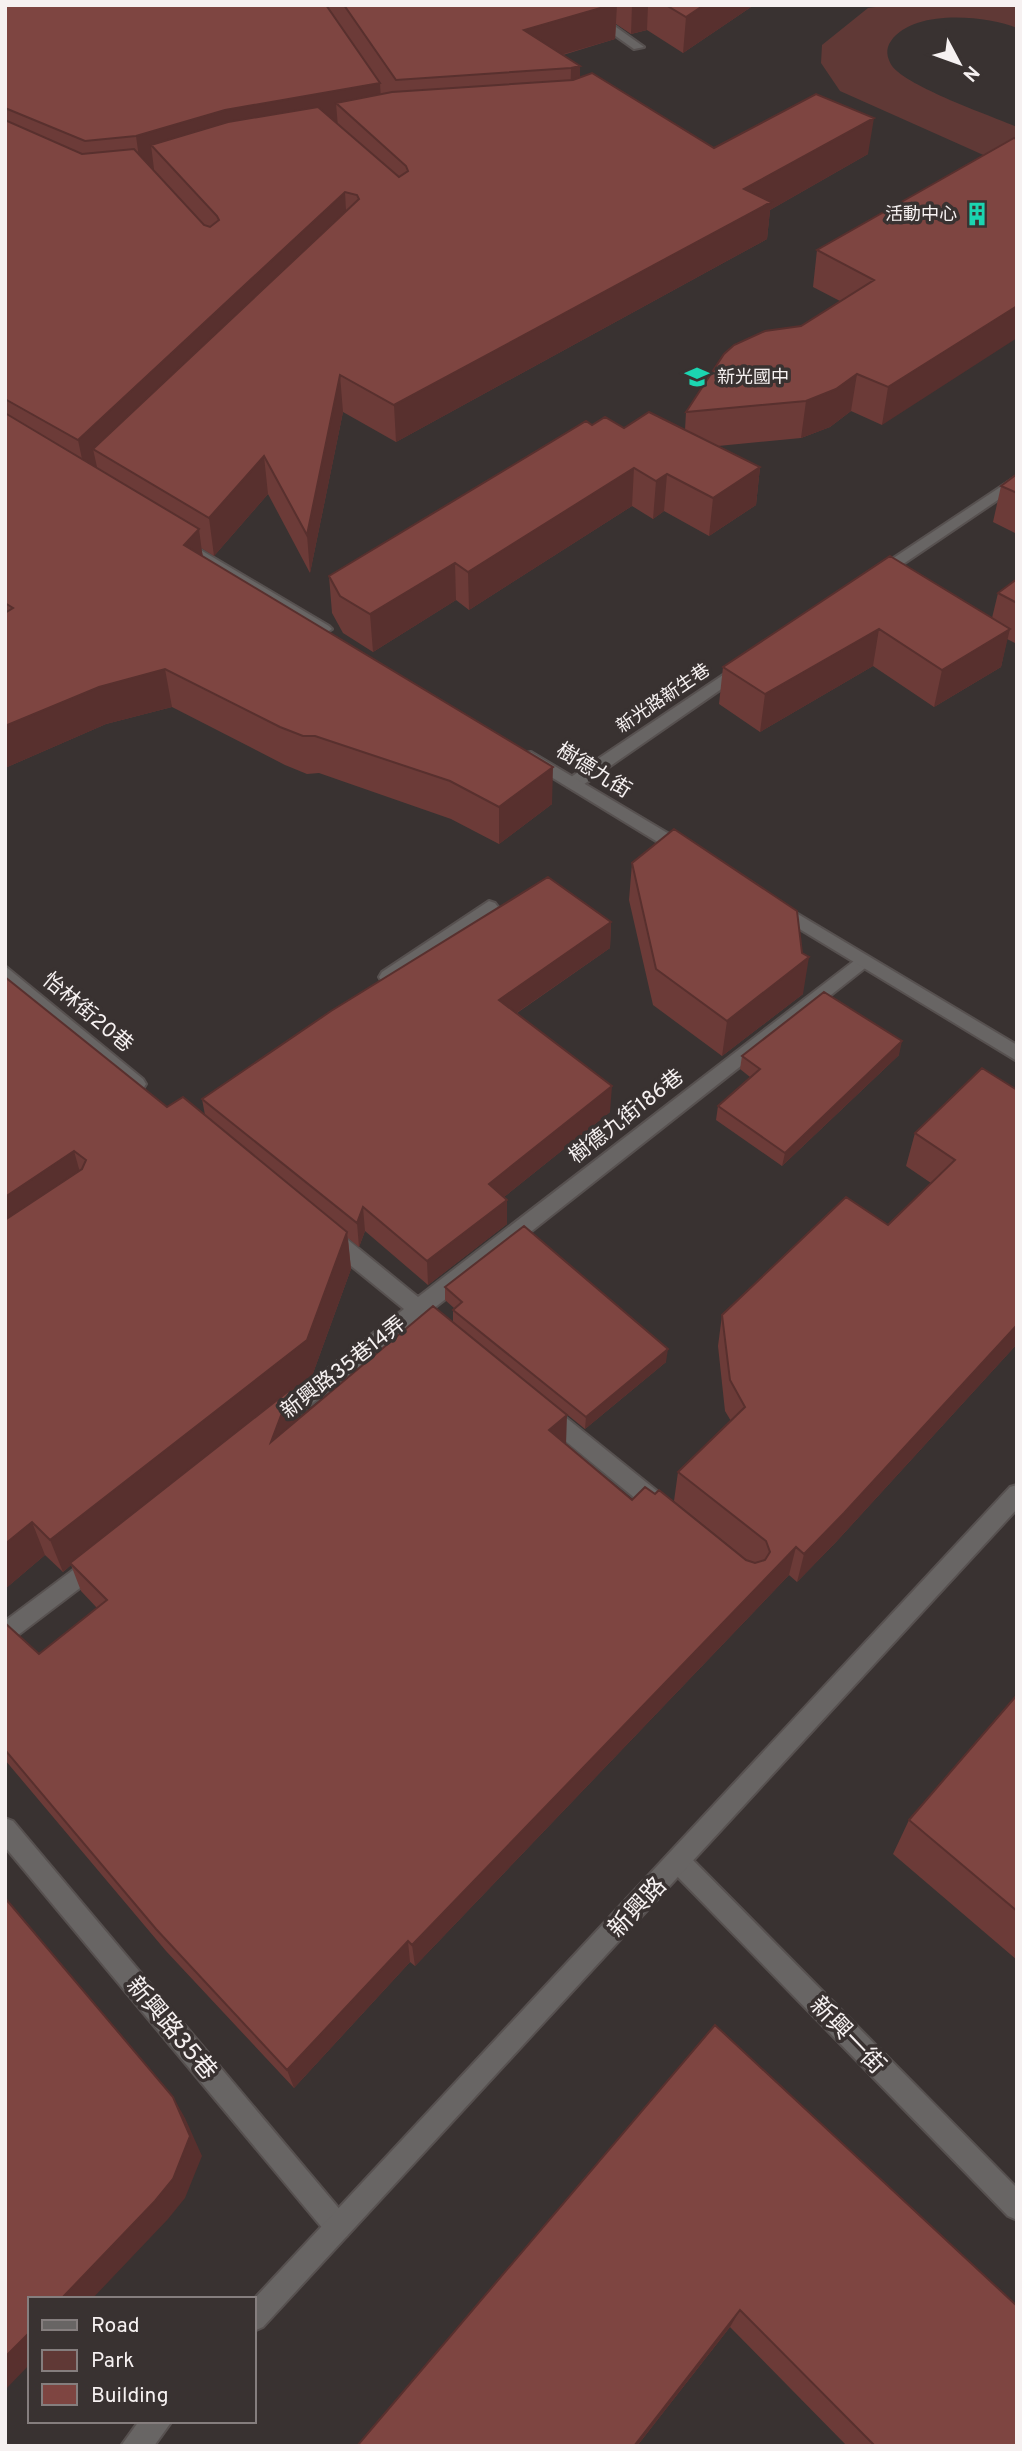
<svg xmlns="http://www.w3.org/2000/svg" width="1022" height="2451" viewBox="0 0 1022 2451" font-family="Overpass,'Noto Sans TC',sans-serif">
<rect width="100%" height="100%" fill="#393231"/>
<path fill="#603936" d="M890,5L1017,6V28C985,15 913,9 891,41C885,49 887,58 892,66C908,87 989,115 1017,127V170L840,91L821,63L822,45L868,8Z"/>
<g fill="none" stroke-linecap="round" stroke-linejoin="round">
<g stroke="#575150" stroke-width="4">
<path id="service" d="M572,5H585L644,47L634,49Z
M1017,476V487L884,577H874V571Z
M741,663L746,664V672L580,787H568V779Z
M489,901L495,903L498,907L495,911L394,982H382L379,977L382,972Z
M863,954L872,960L869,965L433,1309L453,1329L450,1335C437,1340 428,1329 418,1320L281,1428L274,1431L267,1428L264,1422L267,1416L404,1309L323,1243L320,1237L323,1231H337L418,1297Z
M5,966L143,1079L146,1084L143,1089H131L5,982Z
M547,1405L554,1408L667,1499L671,1506L667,1513L660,1515L653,1513L540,1420L537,1414L540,1408Z
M97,1552L105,1555L108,1562L105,1569L5,1645V1621Z
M5,1818L13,1821L347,2218L351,2227L347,2236L338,2240L329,2236L5,1847Z
M679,1850L687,1854L1017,2188V2220L1008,2216L671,1870L667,1862L671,1854Z"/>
</g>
<g stroke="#575150" stroke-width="4">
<path id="minor" d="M182,539L329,626L332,629L324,634L319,632L177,546L175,543Z
M531,752L691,847L693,851L691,855H679L525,761V753Z
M776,901L1017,1045V1061L770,911L767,907L770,903Z
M1017,1485V1509L263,2327L254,2331V2299L1010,1487Z
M139,2421H172L154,2446H121Z"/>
</g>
<use href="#service" fill="#686564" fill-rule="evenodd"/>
<use href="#minor" fill="#686564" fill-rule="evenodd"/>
</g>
<path fill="#6c3b38" d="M5,5H754L683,53L647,30L631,34L616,24L615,39L563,55L580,66V77L714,148L868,154L770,210L767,239L396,442L343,412L310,573L268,494L214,556L201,548L203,556L552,804L499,844L451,819L319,773L307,774L285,765L172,707L106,724L5,768Z
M1014,138L882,425L851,411L830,427L801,438L718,446L760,467L756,505L709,536L664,511L653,519L632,506L469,610L456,600L373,652L343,633L332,613L329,576L592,425L624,428L685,430L686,412L801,326L840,301L813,287L817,250Z
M1017,474V534L993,522L1001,486Z
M890,556L992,618L998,593L1017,579V644L1007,639L1001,667L934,707L873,666L760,732L719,704L723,667Z
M632,863L803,994L722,1056L653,1005L629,900Z
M611,922L610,948L517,1013L610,1112L504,1197L507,1200V1224L428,1285L365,1231L359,1247L348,1238L351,1269L312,1376L291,1392L296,1420L295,1422L566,1444L632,1500L655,1494L748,1561L674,1501L678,1472L731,1421L725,1411L718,1346L722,1315L888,1225L931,1183L906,1166L915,1133L1017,1090V1344L836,1542L797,1582L789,1575L415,1966L410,1962L294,2088L166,1951L5,1760V1623L39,1654L97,1608L81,1591L71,1565L63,1572L45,1555L5,1589V977L167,1107L205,1115L202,1099Z
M899,1055L782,1166L716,1120L718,1106L750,1077L740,1069L742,1056Z
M445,1287L666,1362L585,1429L453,1322V1310L454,1308L445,1300Z
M1017,1695V1960L893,1854L909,1820Z
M715,2025L1017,2446H847L730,2327L637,2446H357Z"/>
<path fill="#58302e" d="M611,5H617L615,39L523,66L524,30Z
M632,5H648L647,30L631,34Z
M704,5H754L683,53L686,17Z
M580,66V102L570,104L571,68Z
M380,83L382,119L336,103L338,127L151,145L154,169L141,172L136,136L225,110Z
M874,118L868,154L770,210L767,239L396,442L394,405L744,189Z
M345,192L347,229L93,449L97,467L86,478L78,440Z
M1017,306V338L882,425L888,387Z
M857,374L851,411L830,427L801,438L806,401Z
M340,375L343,412L310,573L307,535Z
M264,456L268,494L214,556L209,518Z
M760,467L756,505L709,536L713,498Z
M634,468L632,506L469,610L468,572Z
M667,474L664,511L653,519L656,481Z
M199,529L204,567L184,545Z
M455,563L456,600L373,652L370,614Z
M879,629L873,666L760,732L765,694Z
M1010,629L1001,667L934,707L942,670Z
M165,669L172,707L106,724L5,768V726L99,687Z
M553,767L552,804L499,844V807Z
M611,922L610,948L499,1025V1000Z
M809,957L803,994L722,1056L727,1021Z
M902,1041L899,1055L782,1166L785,1153Z
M612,1086L610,1112L489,1209V1184Z
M74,1151L85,1190L5,1244V1197Z
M507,1200V1224L428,1285L427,1261Z
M363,1207L365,1231L359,1247L357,1223Z
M347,1232L351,1269L312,1376L291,1392L296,1420L276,1472L70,1563L71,1565L63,1572L50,1540Z
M1017,1325V1344L836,1542L797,1582L804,1554Z
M668,1349L666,1362L585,1429L586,1417Z
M567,1415L566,1445L549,1430Z
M32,1522L45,1555L5,1589V1544Z
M796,1547L789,1575L415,1966L412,1945Z
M408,1941L410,1962L294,2088L287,2070Z
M173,2097L185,2118L202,2156L185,2198L168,2219L92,2299H61Z
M740,2310L730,2327L637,2446H634Z
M30,2332V2364L5,2390V2357Z"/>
<path fill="#7e4541" stroke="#58302e" stroke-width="2" d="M5,5H326L380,83L225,110L136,136L85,141L5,108Z
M344,5H611L524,30L580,66L571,68L396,80Z
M666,5H704L686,17Z
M592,73L714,148L816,94L874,118L744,189L771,202L394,405L340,375L307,535L264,456L209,518L93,449L359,199L357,195L345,192L78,440L5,399V120L82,154L134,149L204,225L210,227L219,220L217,216L151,145L228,122L318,107L399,177L408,171L406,166L336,103L392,92L573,80Z
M1014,138L1017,139V306L888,387L857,374L836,389L806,401L686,412L724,354L734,345L765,331L801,326L874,280L817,250Z
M649,412L760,467L713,498L667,474L656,481L634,468L468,572L455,563L370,614L340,596L329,576L586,421L592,425L605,417L624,428Z
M5,413L199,529L184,545L553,767L499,807L450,781L315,736H303L280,727L165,669L99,687L5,726V613L13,608L5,603Z
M1017,474V493L1001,486Z
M890,556L1010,629L942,670L879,629L765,694L723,667Z
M1017,579V603L998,593Z
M674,829L797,911L802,953L809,957L727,1021L656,969L632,863Z
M548,877L611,922L499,1000L612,1086L489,1184L507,1200L427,1261L363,1207L357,1223L202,1099L331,1011Z
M5,977L167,1107L183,1097L347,1232L307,1340L50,1540L32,1522L5,1544V1220L82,1169L86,1160L74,1151L5,1197Z
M824,992L902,1041L785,1153L718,1106L760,1069L742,1056Z
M982,1068L1017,1090V1325L844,1513L804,1554L796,1547L412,1945L408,1941L287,2070L156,1929L5,1750V1623L39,1654L107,1600L70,1563L291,1389L271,1442L433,1306L567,1415L549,1430L632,1500L645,1487L655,1494L659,1490L746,1560L755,1563L765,1560L770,1552L766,1541L678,1472L745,1407L730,1380L722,1315L846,1197L888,1225L955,1160L915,1133Z
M524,1226L668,1349L586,1417L453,1310L462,1302L445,1287Z
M1017,1695V1911L909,1820Z
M5,1898L173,2097L190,2136L173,2179L155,2201L61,2299H30V2332L5,2357Z
M715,2025L1017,2306V2446H875L740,2310L634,2446H357Z"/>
<defs>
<g id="building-bare" transform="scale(1.89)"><path d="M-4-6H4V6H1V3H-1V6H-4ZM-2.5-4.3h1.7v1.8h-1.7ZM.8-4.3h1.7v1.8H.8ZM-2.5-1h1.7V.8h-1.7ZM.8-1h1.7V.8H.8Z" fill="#1bd5b1" stroke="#393231" stroke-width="2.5" paint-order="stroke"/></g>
<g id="school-bare" transform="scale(1.89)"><path d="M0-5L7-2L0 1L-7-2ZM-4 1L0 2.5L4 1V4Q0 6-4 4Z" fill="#1bd5b1" stroke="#393231" stroke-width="2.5" paint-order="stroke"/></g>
</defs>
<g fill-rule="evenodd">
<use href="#building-bare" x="977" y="214"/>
<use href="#school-bare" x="697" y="377"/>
</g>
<g text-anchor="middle" stroke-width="7" stroke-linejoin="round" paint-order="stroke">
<g font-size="18" fill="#f6f1f1" stroke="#393231" text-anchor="end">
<text x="957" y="220">活動中心</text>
<text x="717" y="383" text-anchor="start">新光國中</text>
</g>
<g font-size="18" fill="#f6f1f1" stroke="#393231">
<text transform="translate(663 698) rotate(-34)" y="6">新光路新生巷</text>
</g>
<g font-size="21" fill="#f6f1f1" stroke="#393231">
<text transform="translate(594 770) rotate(32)" y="7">樹德九街</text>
<text transform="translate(88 1012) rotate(40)" y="7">怡林街20巷</text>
<text transform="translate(626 1116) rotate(-38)" y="7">樹德九街186巷</text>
<text transform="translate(343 1367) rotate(-38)" y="7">新興路35巷14弄</text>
</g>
<g font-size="24" fill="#f6f1f1" stroke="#393231">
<text transform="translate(637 1907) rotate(-47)" y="8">新興路</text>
<text transform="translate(172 2028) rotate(50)" y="8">新興路35巷</text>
<text transform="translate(848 2035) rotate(46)" y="8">新興一街</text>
</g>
</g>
<rect width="1022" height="2451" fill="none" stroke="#f6f1f1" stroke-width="14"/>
<rect x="28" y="2297" width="228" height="126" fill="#393231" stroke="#857e7e" stroke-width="2"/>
<rect x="42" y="2320" width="35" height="10" fill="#686564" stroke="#857e7e" stroke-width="2"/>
<text x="91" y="2332" font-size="21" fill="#f6f1f1">Road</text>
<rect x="42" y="2350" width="35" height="21" fill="#603936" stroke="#857e7e" stroke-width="2"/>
<text x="91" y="2367" font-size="21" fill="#f6f1f1">Park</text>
<rect x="42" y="2384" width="35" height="21" fill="#7e4541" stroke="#857e7e" stroke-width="2"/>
<text x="91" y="2402" font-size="21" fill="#f6f1f1">Building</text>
<g transform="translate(959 63) rotate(131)" stroke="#393231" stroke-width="5" paint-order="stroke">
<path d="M0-5L12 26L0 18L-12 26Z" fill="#f6f1f1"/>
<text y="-10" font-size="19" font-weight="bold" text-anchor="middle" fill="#f6f1f1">N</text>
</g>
</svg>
